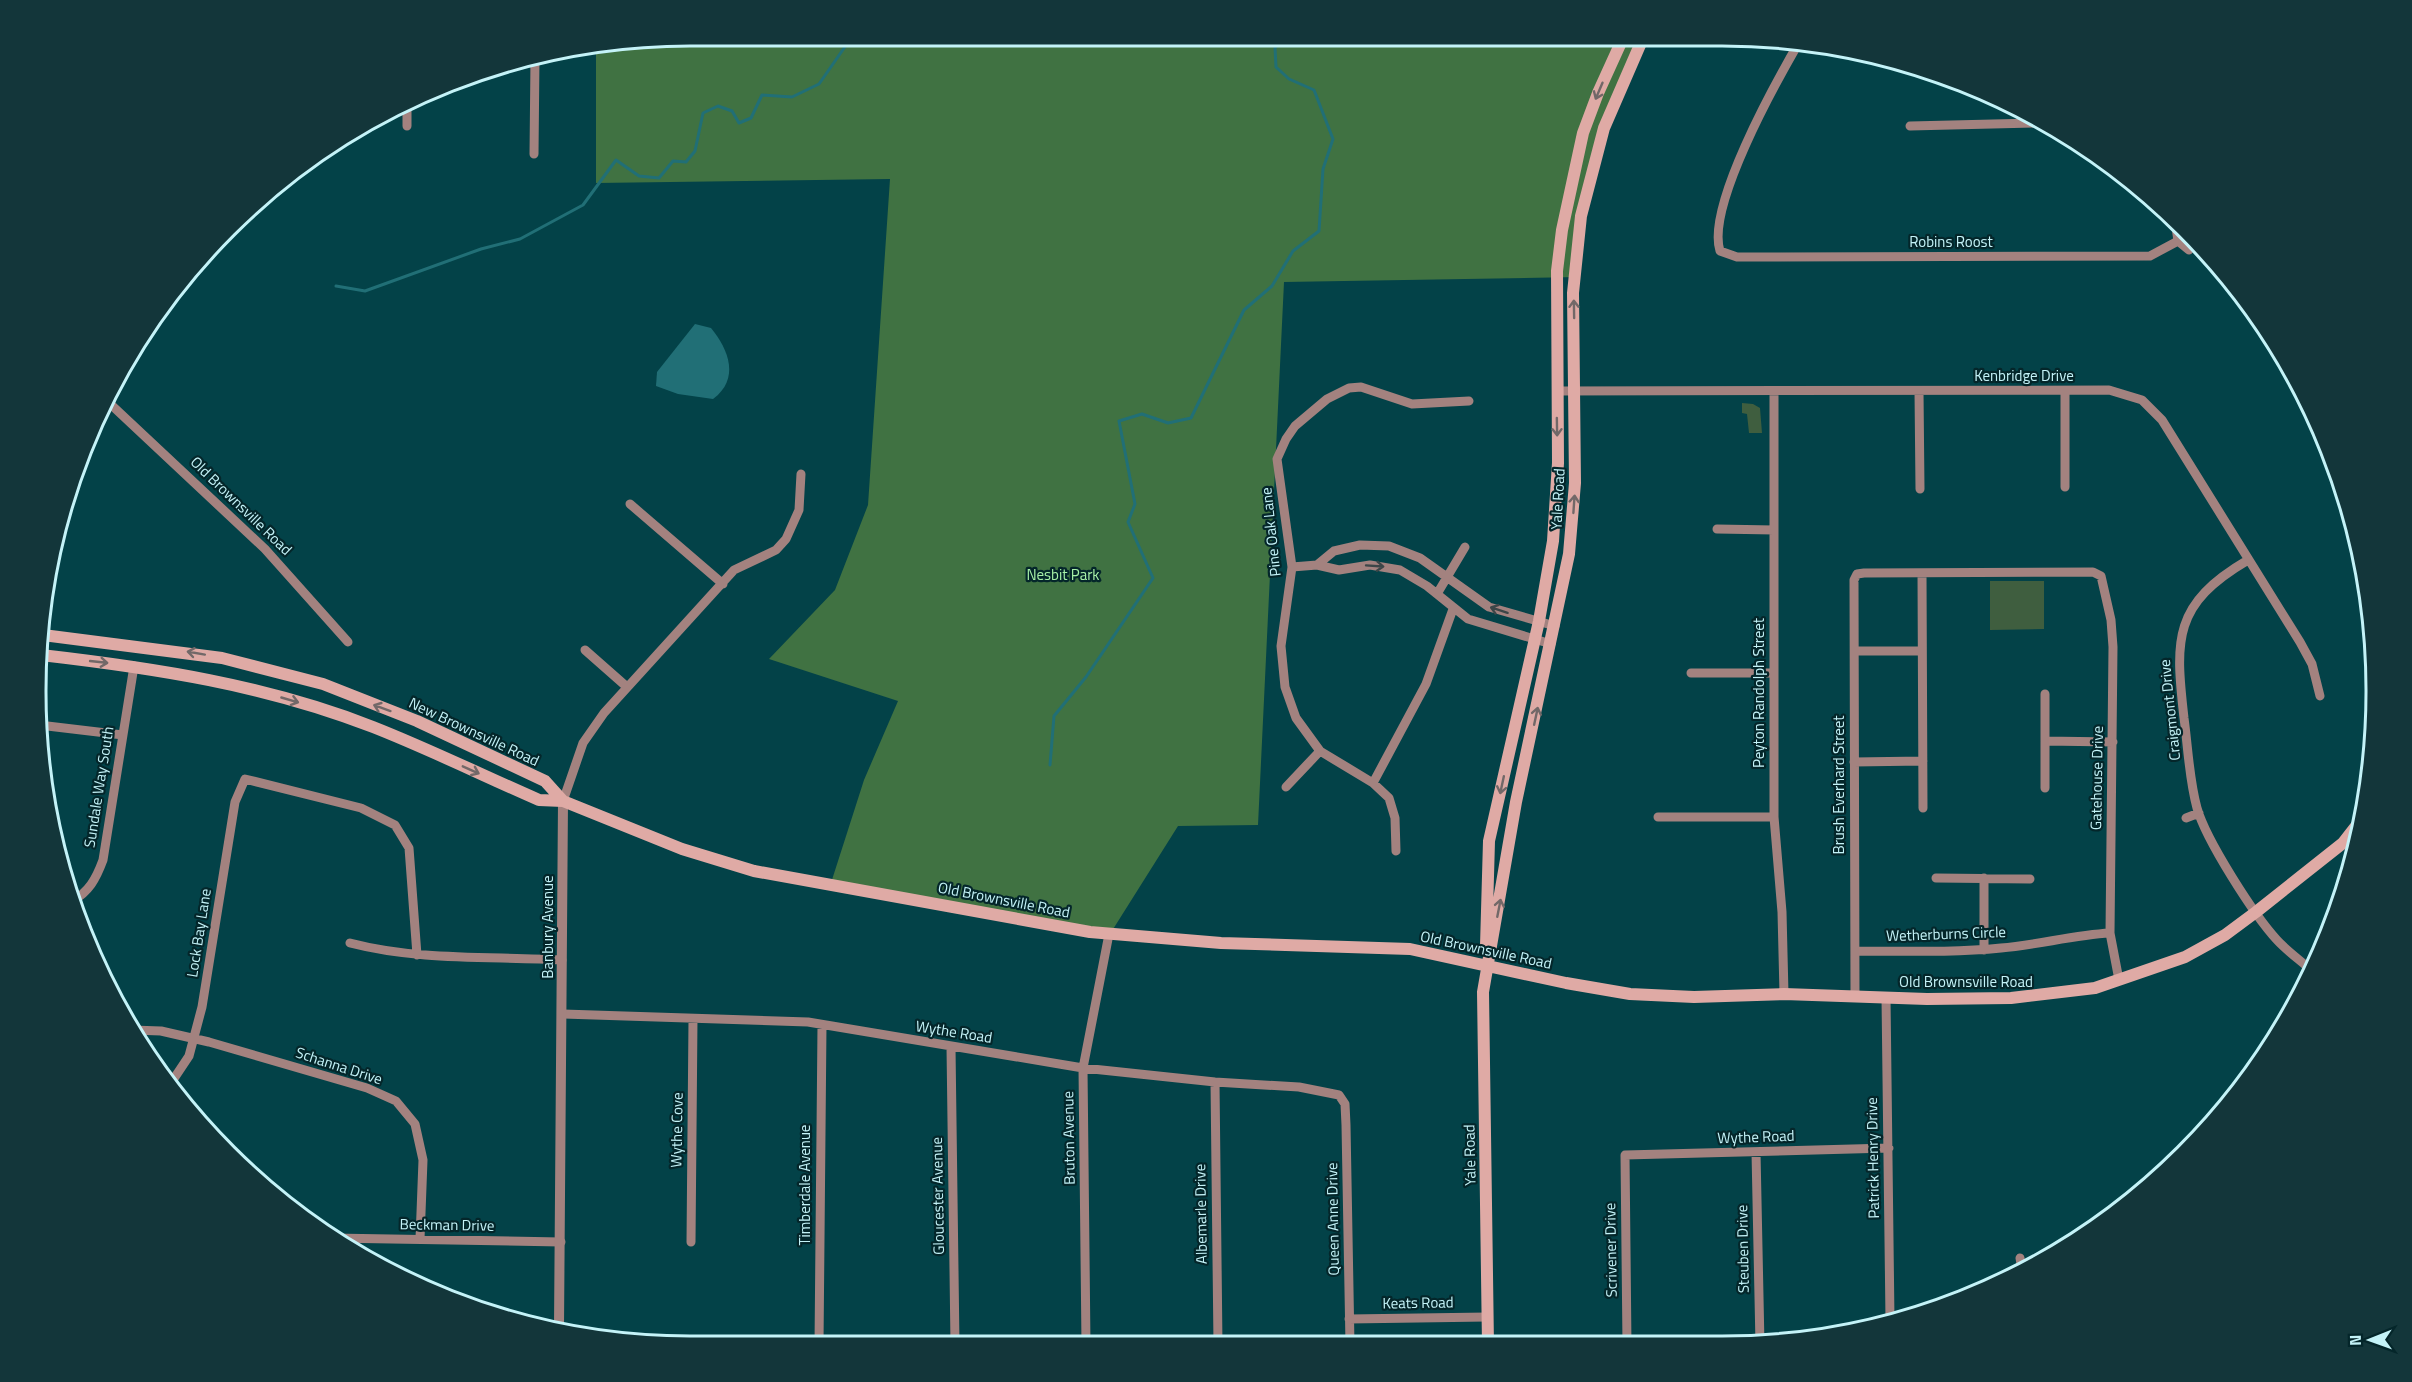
<svg xmlns="http://www.w3.org/2000/svg" width="2412" height="1382" viewBox="0 0 2412 1382" font-family="'Titillium Web',sans-serif">
<rect width="100%" height="100%" fill="#034248"/>
<path fill="#3f5e3f" d="M1742,403L1753,404L1760,408L1762,433H1749L1747,414L1742,413Z
M1990,581H2044V629L1990,630Z"/>
<path fill="#407242" d="M1647,38L1603,136L1585,212L1578,277L1284,282L1258,825L1178,826L1110,934L830,886L864,780L898,701L769,659L835,590L868,505L890,179L596,183V44Z"/>
<path fill="#216f76" d="M695,324L711,328C729,350 740,379 713,399L678,394L656,386L657,372Z"/>
<g fill="none" stroke-linecap="round" stroke-linejoin="round">
<path stroke="#216f76" stroke-width="3" d="M336,286L365,291L481,249L520,239L583,205L616,160L639,176L659,178L673,161L686,162L695,151L703,113L718,106L732,111L739,123L751,118L762,95L792,97L819,84L849,41
M1050,765L1054,716L1086,677L1153,578L1128,522L1135,504L1119,421L1142,414L1168,423L1191,418L1244,310L1272,286L1293,251L1319,231L1323,169L1333,139L1314,90L1289,79L1276,67L1275,48L1281,39"/>
<path stroke="#a3827f" stroke-width="9" d="M1798,44C1775,84 1706,207 1720,251L1737,257L2150,256L2178,241
M407,126V101
M1910,126L2037,123
M534,154L535,58
M2175,220L2178,241
M2178,241L2189,250
M1557,391L2109,390L2142,400L2162,420L2300,642L2312,664L2320,696
M1774,391V817L1782,912L1784,994
M1919,391L1920,489
M2065,391V487
M105,399L265,549L348,642
M630,504L723,584
M1717,529L1774,530
M2248,560C2173,604 2175,639 2184,718C2188,747 2189,779 2197,808C2206,840 2254,915 2277,940C2287,951 2300,960 2311,970
M1317,565L1334,551L1360,545L1389,546L1420,558L1489,607L1555,626
M1292,567L1317,565L1339,570L1370,565L1400,570L1427,586L1468,619L1551,644
M1922,573L1923,808
M1437,594L1465,547
M585,650L627,687
M1855,651H1922
M1691,673H1774
M2045,694V788
M39,725L123,735
M2045,741L2113,742
M1854,762L1923,761
M1373,783L1426,684L1453,609
M1286,787L1320,751
M563,801L583,743L604,713L734,570L776,550L786,539L799,510L801,474
M1658,817H1774
M2186,818L2199,813
M1396,851L1395,818L1389,798L1373,783L1320,751L1296,718L1285,687L1281,646L1292,567L1277,459L1286,439L1295,426L1327,399L1349,388L1361,387L1412,404L1469,401
M1936,878L2030,879
M1984,878V950
M71,902C89,892 96,879 103,860L134,666
M350,943C419,961 491,956 562,960
M1855,951C1904,951 1952,953 2001,948C2038,945 2073,935 2110,933
M1855,997L1854,580L1857,574L1864,573L2093,572L2101,576L2111,620L2113,647L2110,933L2119,980
M1886,997L1890,1320
M563,1014L808,1022L1083,1068L1215,1082L1299,1087L1339,1095L1345,1104L1346,1125L1350,1345
M132,1030L161,1031L209,1042L367,1088L396,1101L415,1124L423,1160L420,1239
M951,1047L955,1345
M1215,1082L1218,1345
M169,1086L189,1056L202,1007L235,802L245,779L361,808L395,825L409,848L417,955
M1756,1152L1760,1345
M332,1238L561,1242
M691,1242L693,1019
M2020,1258L2022,1270
M1890,1317H1902
M1349,1319L1487,1317
M819,1345L822,1025
M1086,1345L1083,1068L1109,934
M1627,1345L1625,1155L1889,1148"/>
<path stroke="#a3827f" stroke-width="10" d="M559,1327L563,801"/>
<path stroke="#dfaaa5" stroke-width="12" d="M43,635L222,658L323,684L417,721L545,781L563,801
M41,655C154,668 266,685 373,727C429,749 484,776 539,800L563,801L682,849L754,871L1090,932L1221,943L1410,949L1566,983L1630,994L1694,997L1784,994L1927,999L2011,998L2095,988L2185,957L2225,935L2256,912L2343,843L2364,816
M1486,946L1489,841L1539,621L1553,541L1558,463L1557,271L1562,230L1583,133L1598,93L1623,38
M1488,1345L1483,992L1516,802L1569,554L1575,483L1573,293L1581,216L1604,128L1643,38"/>
</g>
<defs><path id="oneway-shaft" d="M-6 0H5M1.5-3L5.5 0L1.5 3" fill="none" stroke-width="1.6" stroke-linecap="round" stroke-linejoin="round" transform="scale(1.5)"/></defs>
<g stroke="#726868">
<use href="#oneway-shaft" transform="translate(1599 91) rotate(113)"/>
<use href="#oneway-shaft" transform="translate(1574 309) rotate(-91)"/>
<use href="#oneway-shaft" transform="translate(1557 427) rotate(89)"/>
<use href="#oneway-shaft" transform="translate(1574 504) rotate(-86)"/>
<use href="#oneway-shaft" transform="translate(196 653) rotate(-170)"/>
<use href="#oneway-shaft" transform="translate(99 662) rotate(6)"/>
<use href="#oneway-shaft" transform="translate(290 700) rotate(16)"/>
<use href="#oneway-shaft" transform="translate(382 708) rotate(-160)"/>
<use href="#oneway-shaft" transform="translate(1536 716) rotate(-78)"/>
<use href="#oneway-shaft" transform="translate(471 770) rotate(24)"/>
<use href="#oneway-shaft" transform="translate(1502 785) rotate(102)"/>
<use href="#oneway-shaft" transform="translate(1499 908) rotate(-79)"/>
</g>
<g stroke="#3c4648">
<use href="#oneway-shaft" transform="translate(1375 566) rotate(4)"/>
<use href="#oneway-shaft" transform="translate(1499 610) rotate(-162)"/>
</g>
<g text-anchor="middle" stroke-width="4.5" stroke-linejoin="round" paint-order="stroke">
<g font-size="15" fill="#c4f3f8" stroke="#04262a">
<text x="1951" y="247">Robins Roost</text>
<text x="2024" y="381">Kenbridge Drive</text>
<text transform="translate(1558 499) rotate(-87)" y="5">Yale Road</text>
<text transform="translate(241 506) rotate(44)" y="5">Old Brownsville Road</text>
<text transform="translate(1271 532) rotate(-96)" y="5">Pine Oak Lane</text>
<text transform="translate(1759 693) rotate(-90)" y="5">Peyton Randolph Street</text>
<text transform="translate(2170 710) rotate(-96)" y="5">Craigmont Drive</text>
<text transform="translate(474 732) rotate(25)" y="5">New Brownsville Road</text>
<text transform="translate(2097 778) rotate(-89)" y="5">Gatehouse Drive</text>
<text transform="translate(1839 785) rotate(-90)" y="5">Brush Everhard Street</text>
<text transform="translate(99 787) rotate(-81)" y="5">Sundale Way South</text>
<text transform="translate(1004 900) rotate(11)" y="5">Old Brownsville Road</text>
<text transform="translate(548 927) rotate(-90)" y="5">Banbury Avenue</text>
<text transform="translate(199 933) rotate(-81)" y="5">Lock Bay Lane</text>
<text transform="translate(1946 934) rotate(-2)" y="5">Wetherburns Circle</text>
<text transform="translate(1486 950) rotate(12)" y="5">Old Brownsville Road</text>
<text x="1966" y="987">Old Brownsville Road</text>
<text transform="translate(954 1032) rotate(9)" y="5">Wythe Road</text>
<text transform="translate(339 1066) rotate(18)" y="5">Schanna Drive</text>
<text transform="translate(677 1130) rotate(-89)" y="5">Wythe Cove</text>
<text transform="translate(1756 1137) rotate(-2)" y="5">Wythe Road</text>
<text transform="translate(1069 1138) rotate(-91)" y="5">Bruton Avenue</text>
<text transform="translate(1470 1155) rotate(-91)" y="5">Yale Road</text>
<text transform="translate(1873 1158) rotate(-91)" y="5">Patrick Henry Drive</text>
<text transform="translate(805 1185) rotate(-90)" y="5">Timberdale Avenue</text>
<text transform="translate(938 1196) rotate(-91)" y="5">Gloucester Avenue</text>
<text transform="translate(1201 1214) rotate(-91)" y="5">Albemarle Drive</text>
<text transform="translate(1333 1219) rotate(-91)" y="5">Queen Anne Drive</text>
<text transform="translate(447 1225) rotate(1)" y="5">Beckman Drive</text>
<text transform="translate(1743 1249) rotate(-91)" y="5">Steuben Drive</text>
<text transform="translate(1611 1250) rotate(-91)" y="5">Scrivener Drive</text>
<text transform="translate(1418 1303) rotate(-1)" y="5">Keats Road</text>
</g>
<g font-size="15" fill="#a7f0a7" stroke="#04262a">
<text x="1063" y="580">Nesbit Park</text>
</g>
</g>
<path d="M0 0H2412V1382H0ZM690 46H1722A644 644 0 0 1 2366 690V692A644 644 0 0 1 1722 1336H690A644 644 0 0 1 46 692V690A644 644 0 0 1 690 46Z" fill="#13363a" fill-rule="evenodd"/>
<path fill="none" stroke="#c4f3f8" stroke-width="3" d="M690 46H1722A644 644 0 0 1 2366 690V692A644 644 0 0 1 1722 1336H690A644 644 0 0 1 46 692V690A644 644 0 0 1 690 46Z"/>
<g transform="translate(2370 1340) rotate(269)" stroke="#04262a" stroke-width="4.5" paint-order="stroke">
<path d="M0-4.5L10 22L0 15L-10 22Z" fill="#c4f3f8"/>
<text y="-9" font-size="16" font-weight="bold" text-anchor="middle" fill="#c4f3f8">N</text>
</g>
</svg>
